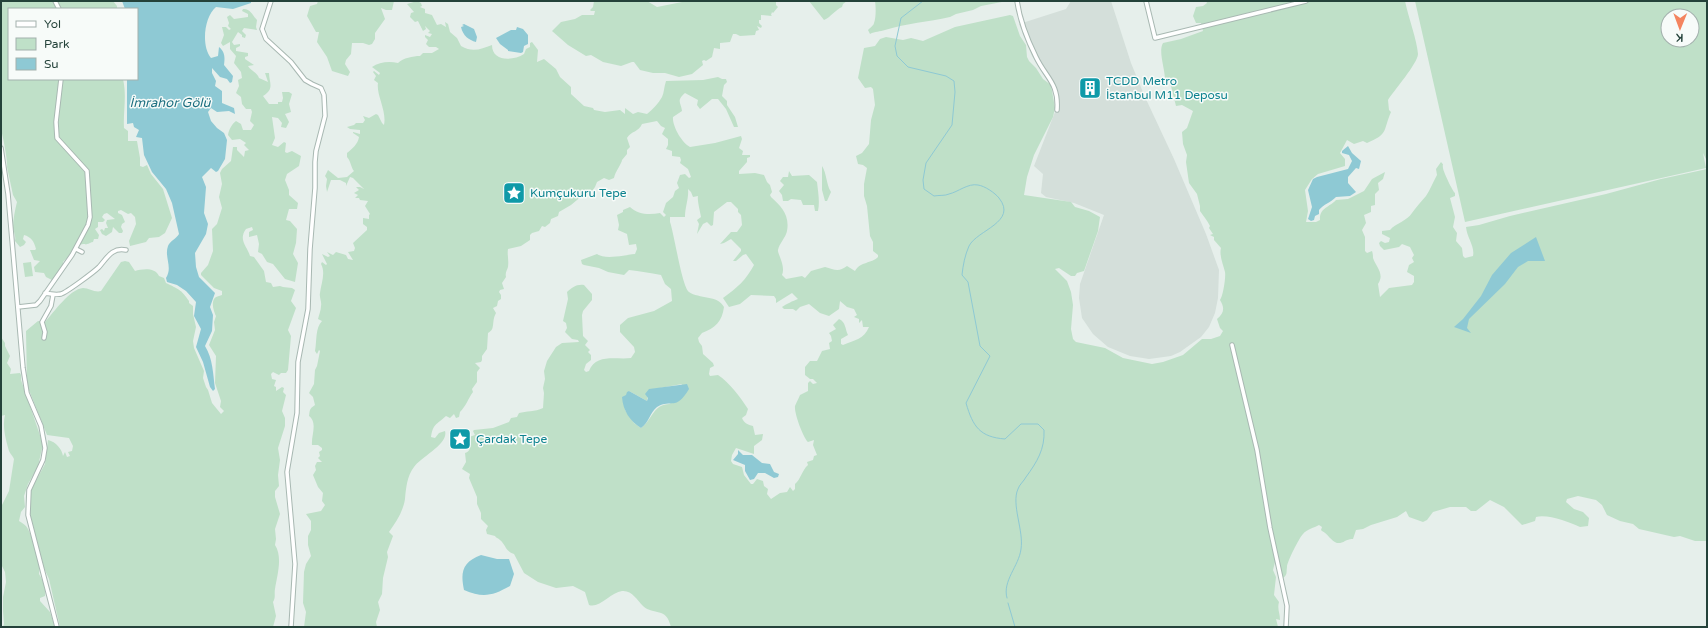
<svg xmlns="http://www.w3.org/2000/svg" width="1708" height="628" viewBox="0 0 1708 628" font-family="'Varela Round',sans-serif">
<rect width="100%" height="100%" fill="#e6efeb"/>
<path fill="#d4dfda" d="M1071,1H1111L1131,63L1145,97L1174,159L1206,234L1219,270L1218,298L1215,313L1209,327L1201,337L1180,352L1171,356L1149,359L1130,356L1108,347L1093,334L1082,318L1079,298L1080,284L1104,215L1074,203L1046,197L1041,193L1043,174L1034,166L1055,112L1056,97L1051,84L1032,56L1019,24L1066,9Z"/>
<path fill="#bfe0c8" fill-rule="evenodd" d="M1,1H113L117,6V9H9V79H123C127,96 123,112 124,128L128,131V141H137L140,158V166L143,167L147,165L151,174L163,189L172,218L165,233L159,237L149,238L146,242L130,246L129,241L136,224L135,217L131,213L128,214L121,210L118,211V213L122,215L125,222L122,224L121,227L123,231L122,233H119L113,227L112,232L106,236L102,234L100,230L102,229L104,231L105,228H108L106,223L107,220L115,219L107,213L104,214L102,217L105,220L103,222H98V227L95,229L99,235L98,239H94L93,242C91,242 89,244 87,244C86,245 85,244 83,244C74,245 69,257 63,262V266L52,280L46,277L44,273L35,272L34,267L40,261L34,260L30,250H35L36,249C34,241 31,237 24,235L23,239L26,242L24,245L20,247L15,241C16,236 14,233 13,228C13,219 15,210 17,202L13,195L7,167C8,162 3,136 1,130Z
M318,1H394L392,10H386L381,8L385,19L375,33V39L372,44L369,45L363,43H352L351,54L346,60L345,64L350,72L348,76L332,71L327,57L317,42L319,32H316L307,16L310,6L317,4Z
M417,1L421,3L422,6L420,7L425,9V13L432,15L437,25L441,24L446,27L445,22L448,24L450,32L457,38L461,46C473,53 481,49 492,45C492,62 513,61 524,54L526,49L530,47V43L532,42L538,50L537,62L544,59L556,69L560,77L571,87V94L584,106L593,108L594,110L605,112L620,110L625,114V108L633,114L638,112L647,114C653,109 658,104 662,97C664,93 664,87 666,81L703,80L718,77L722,79H726L727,82L724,85L722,96L727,101V105L735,117L738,127H734L726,109L718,99H712L700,109L697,105L698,100L685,93C676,101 681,102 682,111L673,117C672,126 682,143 690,147L715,143L741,136L742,139L739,148L743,151L742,155H750V157L747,158V162L739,171V174L755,173L764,175L767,182L770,185L772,192L770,195L771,197C781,206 790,215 787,231C786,237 779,244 778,250C777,253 786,266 782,275L786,279L802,276L805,278L811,271L825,267C834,269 838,273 847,266L855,271C861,261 871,264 878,257V255L873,251V242L870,236L867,206L864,196V184L867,168L863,165L858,164L856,156L862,153L869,144L871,120L875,105L873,89L871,87L865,88L858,78L864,48L875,46L880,39L886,37L903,40L911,38L923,41L955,27L1010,15L1013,16L1020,36L1026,45L1027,57L1029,61L1036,68L1043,79L1051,85L1055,108L1053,117L1034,155L1027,177L1024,195L1071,202L1075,207L1089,211L1100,217L1098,231L1084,271L1077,273L1075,276H1071L1059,268L1055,269L1067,281L1071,292L1073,305L1071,329L1073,339L1076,342L1105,348L1123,358L1152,364L1163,362L1183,355L1202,339H1211L1220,336L1223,331L1220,328L1217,319C1224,313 1225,308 1220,300C1223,296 1226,277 1225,272C1223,264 1219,255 1221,248L1214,240V237L1210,235L1213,234L1209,228L1210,226C1207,220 1204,217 1200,211V206L1197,194L1189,183L1186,162L1187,155L1183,144L1182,132L1187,128L1193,111L1182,105L1176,106L1171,86L1165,79C1165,69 1158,51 1163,43L1181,39L1203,31L1201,23H1196L1193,16L1196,7L1203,6L1207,3L1206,1H1405C1408,16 1417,40 1418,54C1418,63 1393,92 1388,100L1389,110L1391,112C1383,130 1389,134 1367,143L1363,141L1354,144L1347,140L1340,153L1345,159V166L1318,174L1312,179L1305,190L1308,211L1306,222H1316L1320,220C1319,208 1330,207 1336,200L1348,199L1364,191L1372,179L1385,172L1383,179L1378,183L1379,190L1375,194V205L1371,206V212L1364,215L1366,223L1362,230L1365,237V251L1367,253L1372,251C1373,254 1373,256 1373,258C1376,267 1385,274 1378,284L1380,297L1389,288L1412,285L1414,282V276L1407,272L1409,265L1414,262L1412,258L1414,255L1410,247L1402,244L1399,247L1384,250L1380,246L1379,243L1381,241L1385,243L1389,242L1390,238L1382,234V231L1390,230C1396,223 1407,221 1412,213C1416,207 1421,202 1426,196C1430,190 1433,182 1437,175L1436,169L1441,162C1445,167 1442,162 1443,168C1443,171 1453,192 1455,193V196L1450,198L1455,217L1453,227L1457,233L1456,241L1462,248L1463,256L1465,258L1473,256C1475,246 1467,238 1466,227L1479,225L1510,216L1606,194L1661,179L1707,169V541H1695L1680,536L1674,537L1639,529L1633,524L1620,521L1607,515L1602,505L1596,500L1578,496L1567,499L1566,502L1574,509L1583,512L1589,518L1588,526L1580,527C1569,522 1548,514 1536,517L1535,521L1522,525L1504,507L1490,500L1476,511H1471L1466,507H1450L1433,512L1427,520L1423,522L1409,517L1406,511L1397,517L1371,525L1363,529L1356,530L1353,539C1347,538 1343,544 1337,543C1331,541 1328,534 1322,531L1321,530L1322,527L1319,525C1314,528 1307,529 1303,534C1299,538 1287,562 1287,567C1286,573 1288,574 1283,578L1277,562H1275L1273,570L1276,577L1274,595L1279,602C1277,609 1280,613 1280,620L1276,619L1278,627H671C666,606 654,616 643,606C637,600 632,590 622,591C611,592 599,609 589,605L585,592L573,586L556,588L538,582L524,573L514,554C505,551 506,545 500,540C498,538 496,538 495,536L487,534L486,530L488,526L481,519V513L477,504V497L469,478L470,474L462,469L466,462L465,453C471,452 471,444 471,439L469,437L475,435L473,431L474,430L493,428L509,422L511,418L517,417L519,413C526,411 535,412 543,408L544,393L543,388L545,379L544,371L547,361L556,347L562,343L579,342L578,340L572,339L565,332L567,328L566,323L563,321L568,299L567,292C572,288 576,284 584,285L592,294V300L583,311L582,315L583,336L588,341L585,345L590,350L588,352L591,355V360L586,364L584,370L586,372L589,371C596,353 616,360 631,358L635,352L634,347L620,332V325L628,318L654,311L672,301L671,289L665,284L661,275C650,273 640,271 629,270L624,275L608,272L599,268L584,265L582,264L581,260L597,254C605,260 625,255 635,254L637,249L636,244L629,245L627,234L618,230L619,225L617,215L623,212V210L630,207C638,215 650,215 660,213L664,217L666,215L663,212L666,203L673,197L675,191L679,188L677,183L680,175L685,174L689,178L691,177L688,169L680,163L681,160L680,157L672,156V151L666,149L668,145V139L662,134L665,128L661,126L657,121L642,124C639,132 631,131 627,138L630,147L627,150V154L622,160C622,163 615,172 614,178L609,180L604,178L597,182L595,187L590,194L583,195L571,205L559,212L558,216L551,219L550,223L545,227L542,226L539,231L532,233L530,235V240L521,246L508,249C507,255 509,260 508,267C507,271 505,272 506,277L502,283L504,289L500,290L499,292L501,295V299L498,301L497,306L493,308L496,313C491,322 496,329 488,333L487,349L482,356V360L481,362L475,363L480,368L477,372V382L472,389L473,392C468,399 466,406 460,412L459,417L456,418L454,414L450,418L446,416C436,425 433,424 431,437L435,438L439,433L445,431C449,444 421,457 414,467C407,476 406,488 405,499C403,512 396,522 389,532L393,536L387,552L388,557L383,578L382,594L378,602L380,610L376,622L377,627H304L306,612L303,603L304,572L306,564L311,556L308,545V536L311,530V521L306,514L321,511L325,505L322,501L323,493L318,487L313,475L316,470L315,466L317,462H322L318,458L320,456L319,452L322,450V448L318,445H312C311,435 318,423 309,416C310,410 309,409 315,405L313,397L309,393L314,384L315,370L317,366L320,351L319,350L317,354L315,351C317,341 315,328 322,321L318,319C319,315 321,310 321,306C322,302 319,297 320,293C321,284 326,273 321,264L322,262L326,265L327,264L322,254L328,257L330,256L327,252L333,255L336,252L346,255L348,259L353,260L348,252L354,251L355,248L353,243L367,230V227L363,224V218L369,219V215L370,214L365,206L368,201L360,200L359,198H355L358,195L354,193L359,190L356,187H360L364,189L353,178L350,177L346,186V183L340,180H331L327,192L326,186L327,179L325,176L328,170L338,178L347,177L354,171C351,168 351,161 347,157V153C352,149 358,144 359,137L353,133V132L360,134V130L350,129L347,127L354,125L356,123H363L365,120L363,116L369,118L376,114L378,115L382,123L384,125C387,111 376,95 378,83L374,80L376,76L373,72L374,71L379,75L380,73L372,67C379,62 389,61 398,63C403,58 413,56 420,56L423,53H432L439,49L436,47H429L426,44L428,40L425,37V35L430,37L432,34L428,33L430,31L425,26L426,29L423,31L418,21L415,22L410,17L411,13L414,12L407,4ZM688,189L691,192L693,197L698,196C697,200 700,211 701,217L697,220L699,224L697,234L703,224L707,222L711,226L713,225L714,212L727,202H731L738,209V212L741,215L742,225L737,232H731L720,244L724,243L731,239L741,249V251L733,261H736L743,255L746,254L754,265C746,280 737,288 723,298L729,307L740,304L751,295L774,296L776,299V303L792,293L798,299C793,301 786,304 782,307L784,309H793L796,311L800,307L809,304L820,313L829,316L839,309L840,301L847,307L854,309L857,315L854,317L859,319V323L862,320L863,327H869C864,339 855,340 843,345L841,344V339L848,335C845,329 846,322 839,319L833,325L836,329L829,333L831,336L832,341L829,343L830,349L822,351L817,361H810L805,367V375L810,379H813L817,383L813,384L810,381L808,383V391L800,395C799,398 796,403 795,406C794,413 803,437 808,442L814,440L813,445L817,455L814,456L813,460L807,462L808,465C802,470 801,479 795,484V489L793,491L790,487L787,492L780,493L771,499L767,494L768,489L764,486L763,481L757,479L753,484H751L744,475L742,467L733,464L731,461L732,455L736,448L754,454V446L762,440L763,434L755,435L753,426C748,425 744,423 742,418L746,415L748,409C741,398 729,382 718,375L710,376L709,374L710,368L714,366L713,363L703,354L702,346L699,342L698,338L702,333C715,328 722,322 724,307C718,295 699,299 689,292C682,287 674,233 670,222V217H685C685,207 689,198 688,189ZM682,384L670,404C653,404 653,419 641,428L634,423L625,410L629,391L647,401L649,390Z
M594,1H647L657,7L687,1H776V5L778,7L773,13L772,12L771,15L772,16L761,15V20H759V23L762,26L761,28L757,26L759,30L756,31L755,35L740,36L736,34H733L730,42L720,43V49L714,48L712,57L706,61L704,60L702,61L703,65L692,74L679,77L665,73H653L640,70L634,62H632L621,66L603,62L591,55L586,56L568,45L552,31L561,22L575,19L582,15H594L595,11H591L590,10L593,7Z
M809,1H847L843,4L842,7C835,10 831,17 824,20Z
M875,1H1007L981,6L973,10L956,14L950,17C928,22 907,23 885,30C880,32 875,31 870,34L868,30C870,28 874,25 874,23C876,18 876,8 875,1Z
M1415,1H1707V161L1703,153L1706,168L1465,222ZM1668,16H1692V40H1668Z
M243,9C250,8 253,16 257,20L256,27L257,30L244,28L242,31L246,35L245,38L242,37V35L238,32L232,42L234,45L240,44V46L236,48V51L248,53V56L245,57V59L254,65L248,66C251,71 257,72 259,78L268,82L265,73H269C269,82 275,89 263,96L269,104H278V102H282L283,98L282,92H289L292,94L289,104L291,112L285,114L289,122L286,128L281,127L282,123L278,118L272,117L275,138L272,145L278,147L284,142L286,143L285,152L287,153L292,151L301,156L299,166L287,174L285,180L289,190V195L298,203L297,209H289L286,220L290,221L297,229L296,243L293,254L298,263L295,282L285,279L273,264L267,262L262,254L258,252L259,244L257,235L249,237V232L253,230L252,227L246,229C238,240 247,246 250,256L254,257L264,271L266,282L271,283L273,287L280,286L283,287L292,288L295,290L291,301L296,308L288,330L291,336L288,370L286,373H281L279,375L273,372L271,374L272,379L276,380L274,386L276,387V391L282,387L284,388L283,392L286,395L282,411L285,418V426L278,448L280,460L278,475L279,486L275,491V497L280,514L275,529L276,539L275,545C283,557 277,576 275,589C274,594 276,597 273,602L276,616L273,627H60L49,579L44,568L29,510L30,492L45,464L48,440C56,442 62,449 63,456L65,452L67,457L70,456L68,452L72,451L73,446L69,438L47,435L27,385L26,331L38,321L45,322C54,312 70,289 83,288C89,288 95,293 101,291L121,262L125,261L129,262L135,271C142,269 155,267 159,276L164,278L166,283C178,289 181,289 189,301V303L193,306V314L196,327L193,341L194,348L204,371L203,378L206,387L208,390L212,403L221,414L224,411L220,407L221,401L215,383L216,356L209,345L215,330L214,322L216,316C214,312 210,301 216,297C218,296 220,296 222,295V291L214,288L201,275V273L208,265L213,251L212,229L217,224L222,208L219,197L222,184L220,173L222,169L231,161L233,147H237V150L244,157L245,151L249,150L244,145L246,143L240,139L232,140L228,135C229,129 232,124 236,121L241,124L243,130H251L254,125L250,121L252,112L251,109H246L242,104L241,97L236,93L239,86L238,80L242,78L241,72L234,63L236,56L230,49V42L223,46L221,43L224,35L222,27H226L229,30L231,29L228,26L229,23L227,17L230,15L234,19L248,17V14L242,11Z
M822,166C827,174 826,184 831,192L827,201H825L822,190Z
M789,171L792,176L809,175L817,182C818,192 820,201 818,211H815L814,205H803L801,200L791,199L788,201H783L782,195L779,191L784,185L780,181L783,177H788Z
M31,262L33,276L25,277L23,263Z
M1,337L5,343V346L10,356L7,363L11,369L10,374L20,373L21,375V380L43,444L38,466L28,484L24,496L25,507L21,512L19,521C22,523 26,525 28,529C33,539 41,562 39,574C43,580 46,588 45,596L40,598V601L50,612L55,627H3L4,624L3,611V597L6,582L5,572L1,564V507L9,491L14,459C13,456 10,454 9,451C6,440 2,427 5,415L1,416Z"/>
<path fill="#8ec9d4" d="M122,1H251V3L233,9L216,7C204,17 201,46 211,58L218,56L219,47C225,52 225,57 224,65L233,76L232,82L230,83L227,79L220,77L212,68V73L216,81L215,86L222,91V103L234,108L235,114L229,111L217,112L211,108L208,112L211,121L217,128L224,133L227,140L225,159L218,171L216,172L211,168L202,177L206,187L204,213L208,224L206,234L195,253L196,267L199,277L215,293L210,307L213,315L212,331L205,346C213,359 213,374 215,389L213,391L210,387L203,362L196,347L201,329L194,316L196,302L186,291L177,285L167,282L166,278C173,267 164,257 168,246C170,241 176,239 179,234L172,203L166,189L152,172L144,155L142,138L136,137L139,130L134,127L133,123L127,124V79H137V9H125Z
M464,24L474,29L477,37L476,42C469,40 463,36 461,27L464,26L462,25Z
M517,27L523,29L528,35V44L524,46L523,52L521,53L508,51V50L500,44L496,38L511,30H516Z
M1348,146L1352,153L1361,161L1359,169L1356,168L1348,177V183L1356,192L1350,196L1336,197C1330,203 1324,204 1319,210V214L1315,216L1314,220L1311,221L1308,219L1312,207L1308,190L1313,179L1317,177L1348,169L1352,161L1349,155L1342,153V151Z
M1536,237L1545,261H1528L1518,267L1505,284L1469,319L1467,328L1471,333L1454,327L1463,319L1481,296L1492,275L1511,253Z
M687,384L689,389C675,412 672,398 657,407C650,412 649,423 641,428C630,421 623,411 622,397L626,395L627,392L629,391L647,401L648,398L645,394L649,389Z
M738,450L743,455H752L762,463L770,464L774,472L779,474L778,477L774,478L765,473H758L754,479L750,480L745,471V465L733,460L738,454Z
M481,555L497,559H509L514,574L510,586C492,596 483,598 464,590C460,571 463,562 481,555Z"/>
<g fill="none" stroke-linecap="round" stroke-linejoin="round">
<path stroke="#8ec9d4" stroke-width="1" d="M923,1L901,18L895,46L897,56L908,67L946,76L954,81L955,92L952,125L926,163L923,180L924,189L934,196C939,195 945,196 949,194C958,192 968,183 978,185C985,186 995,193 999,198C1018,222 977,230 969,246C965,255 963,265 962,275L968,282L980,346L990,356L966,403C973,427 980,437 1005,439L1021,424H1038L1044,430C1045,449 1037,462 1026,477C1024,481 1019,485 1018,489C1011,504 1024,531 1021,549C1019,566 1002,581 1007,598
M1008,603L1015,627"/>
<g stroke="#a8b8b2" stroke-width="5.5">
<path id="minor" d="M55,1L59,9
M271,1L262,29L266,39L291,62L305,80L312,84L321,88L324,95L325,116L316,151L315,162V188L310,249L308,309L298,362L297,413L287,472L295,564L291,627
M1017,1C1020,21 1027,39 1036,57C1046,78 1059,83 1057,110
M1146,1L1155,38L1306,1
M1,148L8,194L23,368L27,393L41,426L45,448L43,460L29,490L28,515L57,627
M76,249L82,252
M45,293C50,294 56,295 61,294C67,292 94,272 99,267C107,258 112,247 126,250
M18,307L36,305L40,301L72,255L88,225L90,217L87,171L57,138L56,122L61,79
M44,338L45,332L42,322L51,306L53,295
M1232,345L1257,450L1270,528L1287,606L1286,627"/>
</g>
<use href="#minor" stroke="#fff" stroke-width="3.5"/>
</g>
<defs>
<g id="building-square" transform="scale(1.15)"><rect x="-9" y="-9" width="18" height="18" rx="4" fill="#0f9aa8" stroke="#f7fbf9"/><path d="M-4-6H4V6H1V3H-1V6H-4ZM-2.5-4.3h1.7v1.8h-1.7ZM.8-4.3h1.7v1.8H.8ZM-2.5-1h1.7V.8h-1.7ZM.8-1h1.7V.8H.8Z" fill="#fff"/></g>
<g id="sight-square" transform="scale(1.15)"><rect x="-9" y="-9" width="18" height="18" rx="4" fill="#0f9aa8" stroke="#f7fbf9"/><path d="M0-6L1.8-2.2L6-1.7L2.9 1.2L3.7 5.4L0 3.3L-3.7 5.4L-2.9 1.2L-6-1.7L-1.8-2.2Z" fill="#fff"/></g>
</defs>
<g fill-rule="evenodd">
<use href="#building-square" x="1090" y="88"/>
<use href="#sight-square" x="514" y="193"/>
<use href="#sight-square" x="460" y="439"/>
</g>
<g text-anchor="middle" stroke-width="3" stroke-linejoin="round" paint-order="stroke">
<g font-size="12" fill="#0d838f" stroke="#f7fbf9" text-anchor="start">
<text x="1106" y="85">TCDD Metro<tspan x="1106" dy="14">İstanbul M11 Deposu</tspan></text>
<text x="530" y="197">Kumçukuru Tepe</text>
<text x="476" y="443">Çardak Tepe</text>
</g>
<g font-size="13" font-style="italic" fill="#1c6f80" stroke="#f7fbf9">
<text x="170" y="107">İmrahor Gölü</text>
</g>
</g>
<rect width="1708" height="628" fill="none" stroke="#24423a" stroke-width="4"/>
<rect x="8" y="8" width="130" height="72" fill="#f7fbf9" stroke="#a3b1ad"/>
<rect x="16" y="21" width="20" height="6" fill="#ffffff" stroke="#a3b1ad"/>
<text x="44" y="28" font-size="12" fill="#24423a">Yol</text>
<rect x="16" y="38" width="20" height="12" fill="#bfe0c8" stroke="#a3b1ad"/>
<text x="44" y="48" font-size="12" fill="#24423a">Park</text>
<rect x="16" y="58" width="20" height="12" fill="#8ec9d4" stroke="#a3b1ad"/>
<text x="44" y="68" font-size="12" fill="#24423a">Su</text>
<g transform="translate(1680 28) rotate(181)"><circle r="19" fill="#f7fbf9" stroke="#a3b1ad"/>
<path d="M0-3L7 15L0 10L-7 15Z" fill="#f4845f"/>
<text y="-6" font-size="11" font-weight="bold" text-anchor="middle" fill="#24423a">K</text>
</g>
</svg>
